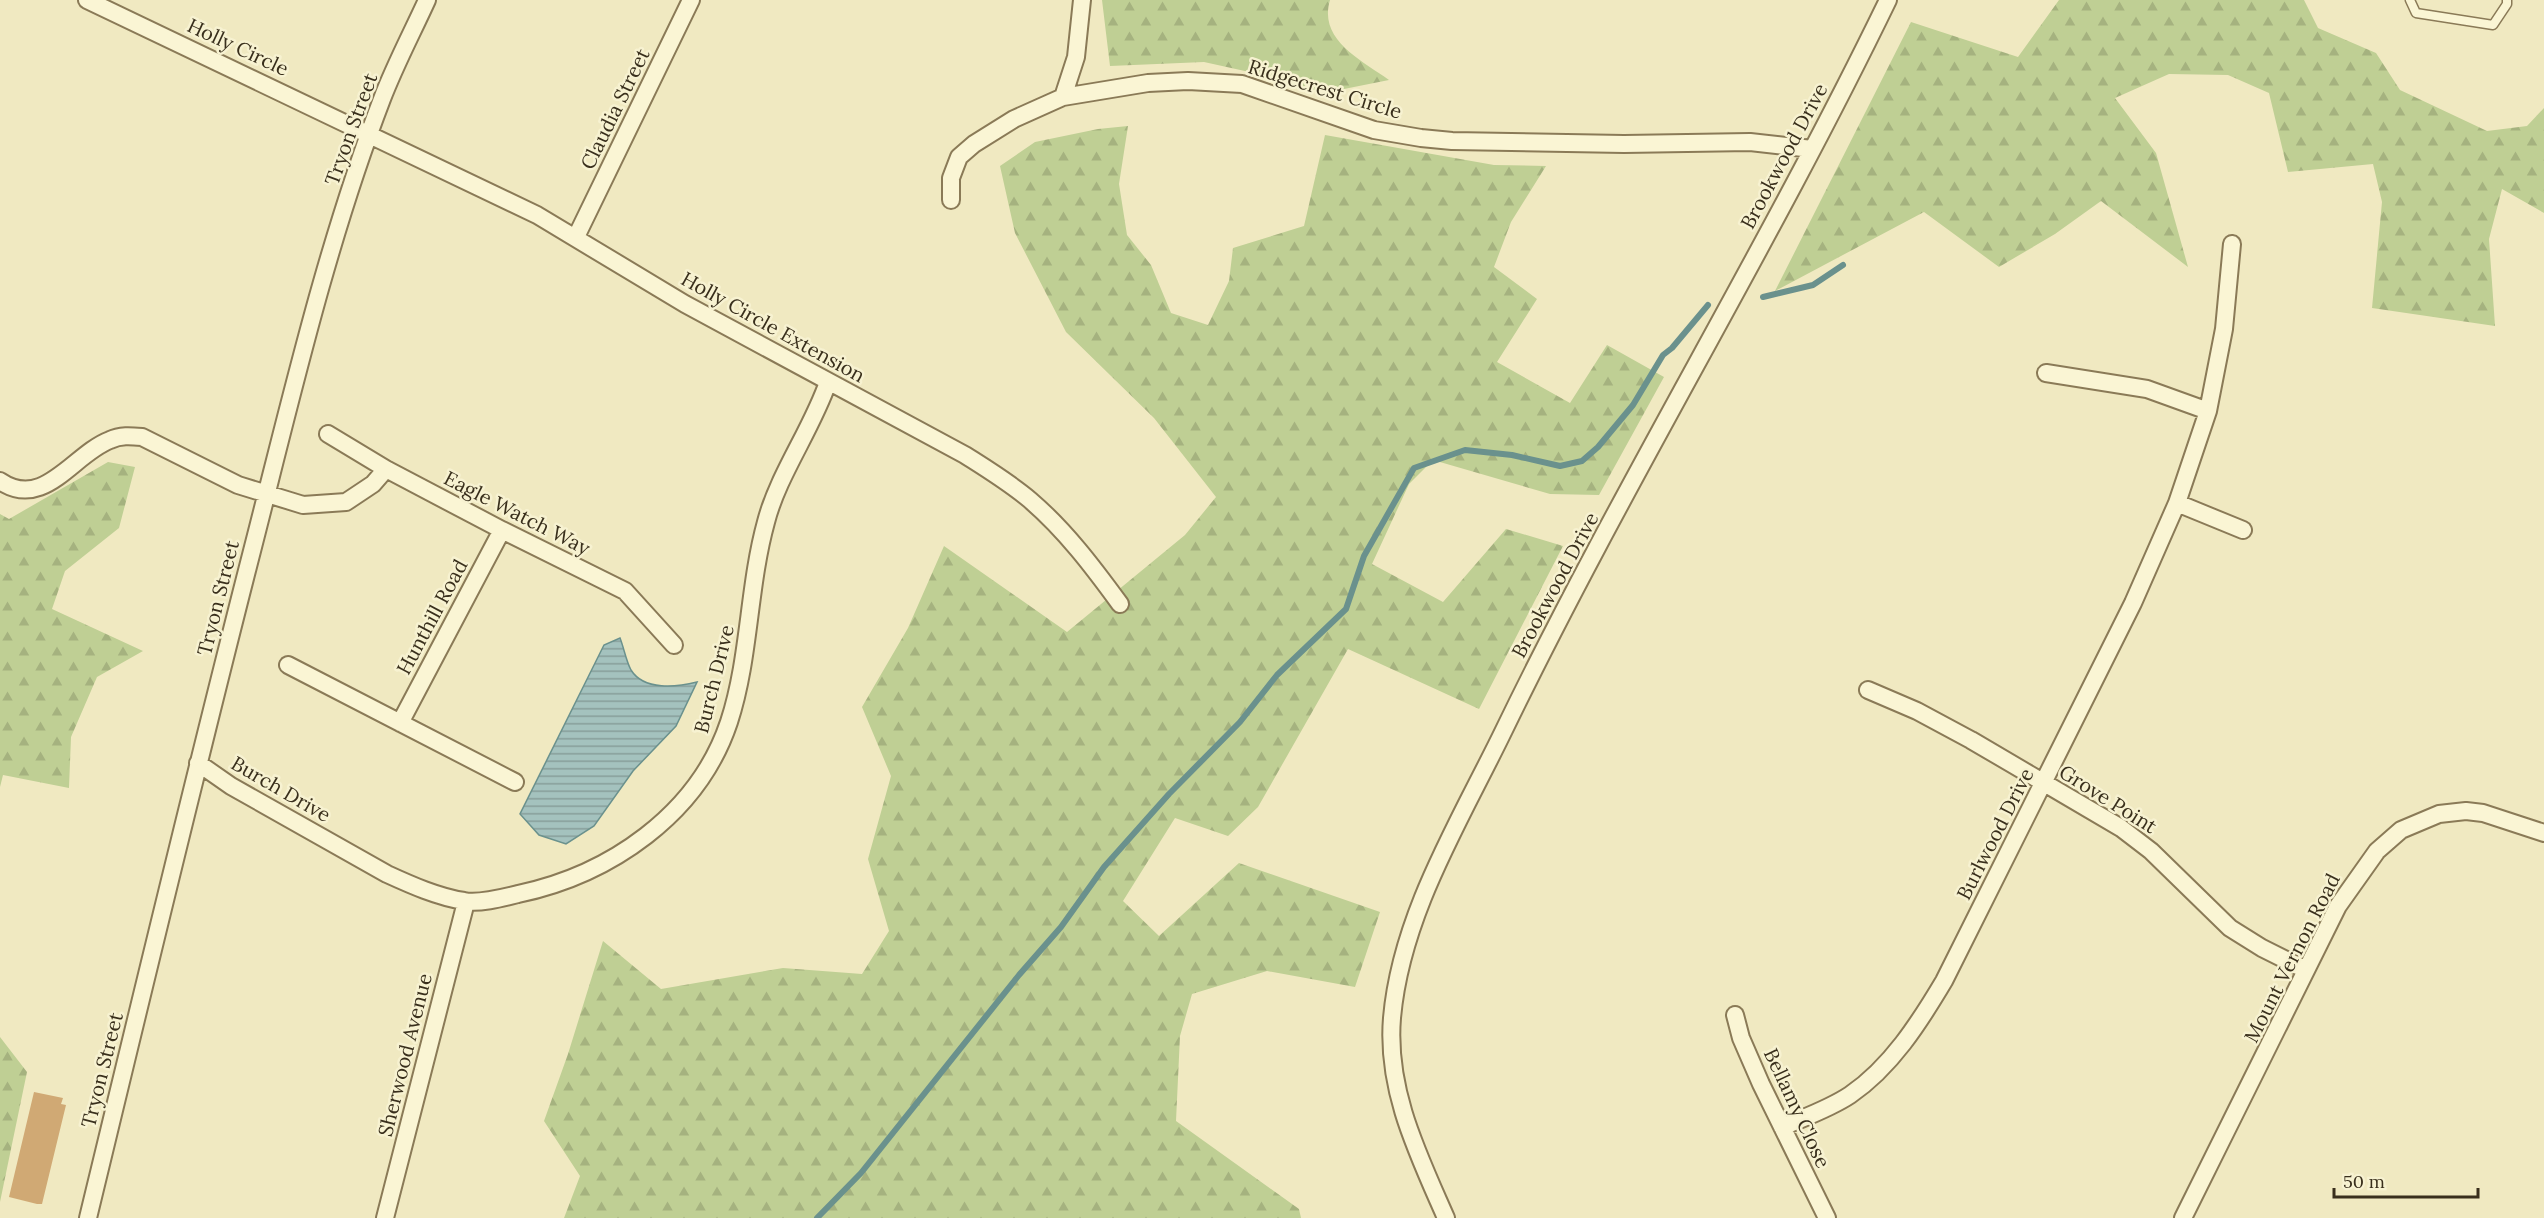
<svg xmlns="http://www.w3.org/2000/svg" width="2544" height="1218" viewBox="0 0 2544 1218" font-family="Lora,serif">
<defs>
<pattern id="forest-firs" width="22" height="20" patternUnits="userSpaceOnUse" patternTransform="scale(1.5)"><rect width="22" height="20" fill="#bfcf94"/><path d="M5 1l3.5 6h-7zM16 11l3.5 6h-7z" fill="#a5b27f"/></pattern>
<pattern id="water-rules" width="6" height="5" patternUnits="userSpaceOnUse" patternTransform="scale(1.5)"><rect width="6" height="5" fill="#a4c2be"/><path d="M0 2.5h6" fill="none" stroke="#879e9a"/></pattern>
</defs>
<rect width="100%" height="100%" fill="#f0e9c1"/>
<path fill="url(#forest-firs)" d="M1102,0H1330C1318,40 1361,60 1389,80L1324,93L1276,78L1204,62L1110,66Z
M2059,0H2304L2318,28L2376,53L2400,90L2487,131L2527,126L2544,108V213L2502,189L2489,239L2495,326L2372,308L2382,202L2373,164L2288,172L2269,93L2228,75L2169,74L2115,98L2156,153L2188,267L2101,201L2055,234L1999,267L1924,212L1775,291L1911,22L2018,57Z
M1128,126L1119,184L1127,235L1151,265L1171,313L1208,325L1229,281L1233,248L1304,226L1325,135L1494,165L1546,166L1511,222L1494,267L1537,299L1497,362L1570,403L1607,345L1664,377L1599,495L1550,494L1433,460L1409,484L1372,564L1443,602L1506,529L1563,546L1479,709L1348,649L1258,807L1228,836L1175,818L1123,901L1159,936L1239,863L1380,912L1355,987L1267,971L1192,994L1180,1036L1176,1121L1299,1209L1301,1218H564L580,1176L544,1121L568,1054L603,941L661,989L783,968L862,974L889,931L868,859L891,776L862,707L908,628L944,546L1067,632L1185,535L1216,497L1154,418L1066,332L1015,233L1000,166L1035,142L1098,129Z
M108,462L135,467L119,528L65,571L52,609L143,651L97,677L71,737L69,788L3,775L0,787V514L9,519Z
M0,1037L27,1072L0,1202Z"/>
<path fill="url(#water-rules)" stroke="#6a918d" stroke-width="1.5" d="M620,638C624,648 626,661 631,670C644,691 677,687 697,682L676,726L633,771L594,826L566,844L539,835L520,814L604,645Z"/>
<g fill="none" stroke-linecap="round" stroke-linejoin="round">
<path stroke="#6a918d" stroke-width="6" d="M1763,297L1813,285L1843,265
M817,1218L861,1173L1019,975L1061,927L1104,867L1169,794L1240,722L1277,675L1346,609L1364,556L1414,468L1465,450L1512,455L1560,466L1582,461L1598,447L1633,405L1663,355L1672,348L1708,305"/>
</g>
<path fill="#d0a974" d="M34,1092L63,1098L61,1104L66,1105L42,1204H37L9,1197Z"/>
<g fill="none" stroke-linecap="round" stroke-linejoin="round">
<g stroke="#8a7a57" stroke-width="11">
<path id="lane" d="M2410,0L2416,13L2493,25L2507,4V0"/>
</g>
<g stroke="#8a7a57" stroke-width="20">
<path id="street" d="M87,0L537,215L685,304L965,455C987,469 1010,483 1030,500C1065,530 1093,567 1120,604
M1063,97L1076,57L1082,0
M951,200V178L959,157L974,144L1014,119L1063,97L1148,83L1188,81L1242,84L1374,130L1421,138L1452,141L1624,144L1750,142L1812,149
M576,237L691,0
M2046,373L2147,389L2208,411
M328,434L386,469L502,530L625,591L674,645
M0,481C44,511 73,454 110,440C120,435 131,436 142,437L238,485L303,505L346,502L373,484L386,469
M2177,503L2243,530
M288,665L515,782
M1868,690L1917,711L1971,740L2121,828L2151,851L2230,928L2262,948L2306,970
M400,723L502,530
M198,763L231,786L387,874C411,885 438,897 464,901C479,904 502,898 518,894C609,875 698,815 729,722C750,658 748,587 766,522C778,475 812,429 828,382
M1735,1015L1741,1038L1761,1084L1827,1218
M1782,1127C1805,1117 1829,1109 1850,1095C1891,1067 1919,1023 1944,981L2133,603L2177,503L2208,411L2224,329L2232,244
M88,1218C142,995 195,773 252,551C291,399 326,245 382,99C395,65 412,33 427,0
M385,1218L466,902
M1446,1218C1418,1154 1386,1090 1392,1018C1401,915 1460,821 1504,730C1624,482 1768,248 1888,0
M2183,1218L2338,906L2377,851L2401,830L2439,814L2466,811L2483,813L2544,833"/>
</g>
<use href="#lane" stroke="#faf5d4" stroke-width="8"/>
<use href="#street" stroke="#faf5d4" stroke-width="16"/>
</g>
<g text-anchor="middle" stroke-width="5" stroke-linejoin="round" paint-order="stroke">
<g font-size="20" fill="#392f1c" stroke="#f7f2d1">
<text transform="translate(238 47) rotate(25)" y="7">Holly Circle</text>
<text transform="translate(1325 89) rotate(17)" y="7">Ridgecrest Circle</text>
<text transform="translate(615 109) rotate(-64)" y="7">Claudia Street</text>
<text transform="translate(351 129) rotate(-70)" y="7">Tryon Street</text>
<text transform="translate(1784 156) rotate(-62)" y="7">Brookwood Drive</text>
<text transform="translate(773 327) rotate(29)" y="7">Holly Circle Extension</text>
<text transform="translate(517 513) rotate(27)" y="7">Eagle Watch Way</text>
<text transform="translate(1555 585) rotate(-62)" y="7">Brookwood Drive</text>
<text transform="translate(218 598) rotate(-76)" y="7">Tryon Street</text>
<text transform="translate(432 617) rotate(-62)" y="7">Hunthill Road</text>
<text transform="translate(714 679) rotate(-76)" y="7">Burch Drive</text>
<text transform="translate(281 789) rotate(30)" y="7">Burch Drive</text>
<text transform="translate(2108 799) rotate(32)" y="7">Grove Point</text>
<text transform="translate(1995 834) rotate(-63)" y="7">Burlwood Drive</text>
<text transform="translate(2292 958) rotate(-63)" y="7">Mount Vernon Road</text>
<text transform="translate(405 1055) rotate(-76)" y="7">Sherwood Avenue</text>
<text transform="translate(102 1070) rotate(-76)" y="7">Tryon Street</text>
<text transform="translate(1797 1108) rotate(65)" y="7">Bellamy Close</text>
</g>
</g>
<path d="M2334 1188v9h144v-9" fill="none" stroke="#392f1c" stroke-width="3"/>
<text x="2343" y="1188" font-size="18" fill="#392f1c" stroke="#f7f2d1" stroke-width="4.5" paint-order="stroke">50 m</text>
</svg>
